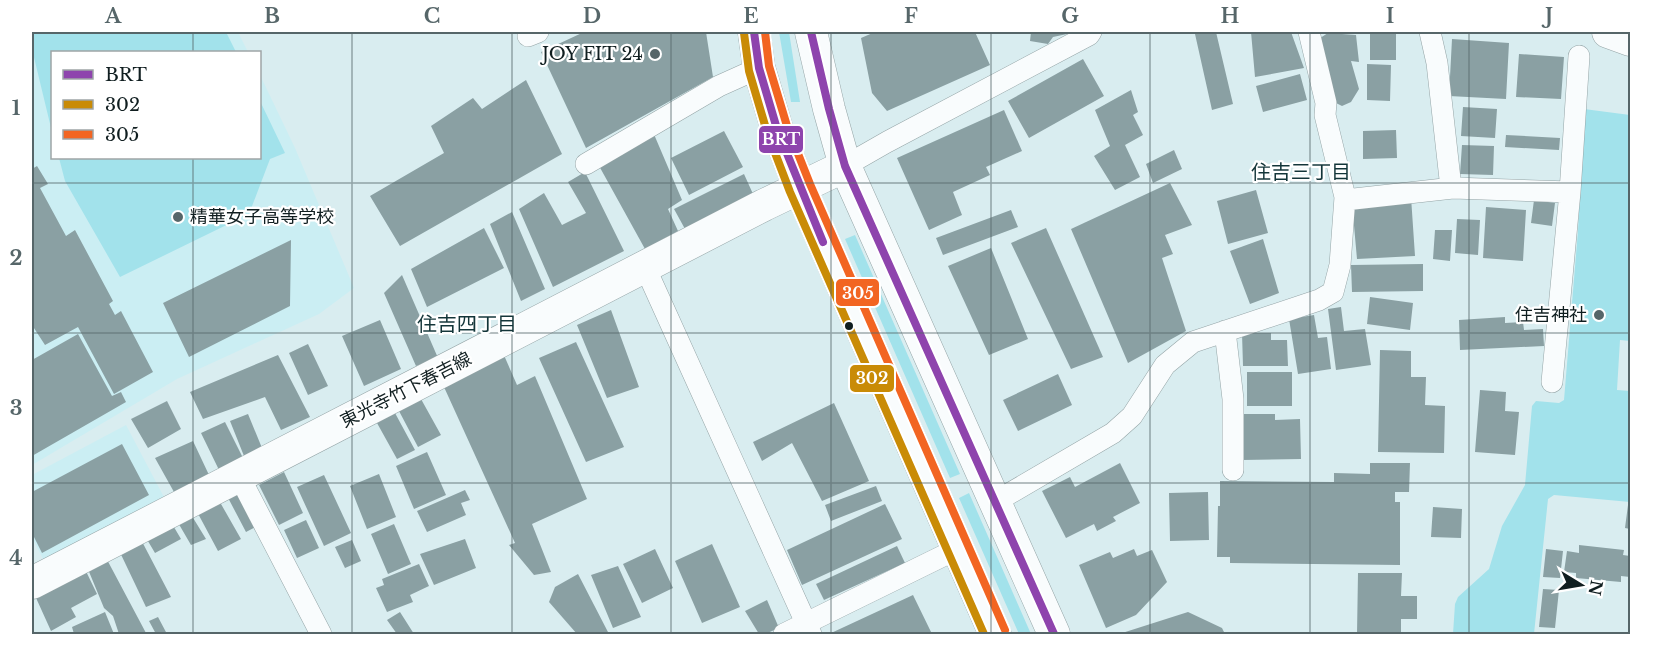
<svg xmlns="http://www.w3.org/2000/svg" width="1662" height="666" viewBox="0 0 1662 666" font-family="'Libre Baskerville','Noto Sans JP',serif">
<rect width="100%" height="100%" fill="#d9edf0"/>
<path fill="#cbeef3" d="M32,32H238L248,52H52V158H260V75L295,148L354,288L319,314L177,379L32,465Z
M126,425L166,501L46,565L32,537V475Z"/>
<path fill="#a2e2eb" d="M32,32H226L236,52H52V132L32,49Z
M779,32H789L800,102H791Z
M260,101L285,153L270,159L249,214L120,277L65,181L59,158H260Z
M1584,109L1630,115V341L1620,340L1617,390L1630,391V502L1554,495L1548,499L1534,634H1453L1455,604L1458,597L1489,569L1502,526L1525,485L1532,406L1536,401L1559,403L1564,400L1578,231Z
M855,235L960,474L950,478L845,239Z
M969,493L1031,634H1019L959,498Z"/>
<path fill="#8aa0a3" d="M584,32H706L713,77L586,148L541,52Z
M875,32H975L990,65L887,111L872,93L861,38Z
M1031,32H1067V34L1053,37L1048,44L1030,41Z
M1206,32H1216L1233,104L1212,110L1195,34Z
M1251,32H1291L1304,68L1255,77Z
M1370,32L1396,33V60H1370Z
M1328,33L1356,35L1359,62L1351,61L1359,89L1351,102L1342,106L1332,101L1317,40Z
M1452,39L1509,43L1506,99L1449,96Z
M1519,54L1564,57L1561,99L1516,97Z
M1083,59L1104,96L1029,138L1008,101Z
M1367,64L1391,65L1390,101L1367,100Z
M1300,74L1307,100L1263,112L1256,86Z
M526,80L562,154L400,246L370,196L444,153L431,126L473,98L482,109Z
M1131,90L1138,112L1133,115L1143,135L1125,145L1140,177L1115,190L1094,156L1110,146L1095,110Z
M1463,107L1497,109L1495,138L1461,136Z
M1004,110L1022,151L986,167L990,175L953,192L962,215L929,230L897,158Z
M1396,130L1397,158L1363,159V131Z
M724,131L743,167L689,195L671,158Z
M653,132L682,200L668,209L678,231L645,249L598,164Z
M1506,135L1560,138L1559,150L1505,147Z
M1462,145L1494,146L1493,175L1460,174Z
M1174,150L1182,169L1153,183L1146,164Z
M37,166L48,184L40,188L66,236L75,230L113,301L109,304L115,315L121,311L153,372L114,394L78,327L45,345L32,325V169Z
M585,172L624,251L553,287L519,209L544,193L562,225L586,213L568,182Z
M744,174L753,194L685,229L674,209Z
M1170,183L1192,225L1165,235L1173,254L1162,258L1186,331L1128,363L1071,229Z
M1256,190L1268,233L1228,244L1217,201Z
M1411,197L1415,256L1357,259L1352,203Z
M1534,200L1555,203L1552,226L1531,223Z
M1486,207L1526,210L1523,261L1483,258Z
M1011,210L1018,227L943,255L936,238Z
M512,212L545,289L521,301L490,224Z
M1457,219L1480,220L1478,255L1455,253Z
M484,228L504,268L427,307L411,269Z
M1046,228L1103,357L1071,369L1011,243Z
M1435,230H1452L1450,261L1433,259Z
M1263,239L1279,293L1250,304L1230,251Z
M291,240L290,306L189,357L163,303Z
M991,248L1028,339L989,355L948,266Z
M1423,264V291L1352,292L1351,265Z
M402,275L438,358L416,366L384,293Z
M1370,297L1413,303L1410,330L1367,324Z
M1341,307L1344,331L1365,329L1371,365L1336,370L1328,309Z
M611,310L639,387L607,398L577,325Z
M1314,315L1318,338L1327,337L1331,369L1298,374L1289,319Z
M1505,317V323L1523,322L1524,330L1543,329L1544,346L1460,350L1459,320Z
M380,320L401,369L364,386L342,336Z
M1242,333H1271V340H1287L1288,366H1243Z
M78,334L112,396L121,392L126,402L32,456V360Z
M576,342L624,447L586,462L539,358Z
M308,344L328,386L308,395L289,353Z
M1380,350L1411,351V377H1426L1425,405L1445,406L1444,453L1378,452Z
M503,353L517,385L535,376L587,499L532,524L551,572L534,575L509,545L515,543L444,387Z
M278,355L310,417L281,430L265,397L203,419L190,392Z
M1247,372H1292V406H1247Z
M1058,374L1072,405L1018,431L1003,400Z
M1480,390L1506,392L1505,411L1519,412L1515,455L1475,452Z
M421,399L441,435L418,447L399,411Z
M167,401L181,429L148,448L131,419Z
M834,403L869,481L822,501L792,443L762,461L753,442Z
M395,413L415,450L397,459L377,423Z
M248,414L262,448L244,456L230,421Z
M1241,414H1275V420L1300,419L1301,459L1242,460Z
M225,422L243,458L219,470L201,433Z
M193,441L209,475L174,492L155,458Z
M122,444L149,495L42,553L32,533V492Z
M427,452L446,495L414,509L396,466Z
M1120,463L1140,503L1113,517L1116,521L1097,531L1094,524L1066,538L1042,491L1070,477L1075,487Z
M1370,463H1410L1409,492H1395V502H1400V565L1230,563V557H1217L1218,506H1220V481L1334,482V473L1370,474Z
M284,472L303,513L279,525L259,485Z
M379,474L396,517L367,529L350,486Z
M324,475L351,533L324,546L297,487Z
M241,484L261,524L246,532L225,492Z
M876,486L882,501L831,521L825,505Z
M465,490L470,500L461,503L466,515L427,532L417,511Z
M1208,492L1209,540L1170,541L1169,493Z
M217,497L241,539L218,551L195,508Z
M885,504L902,539L802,585L787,550Z
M1628,505H1630V529L1625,528Z
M1433,507L1462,509L1461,538L1431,537Z
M187,508L206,539L191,545L173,514Z
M168,517L181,539L155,553L142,531Z
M306,520L319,548L297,558L284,530Z
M394,524L411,564L388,574L371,534Z
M137,532L171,597L146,607L116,544Z
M465,539L476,568L434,585L420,554Z
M352,540L361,561L345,568L335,547Z
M712,544L740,607L702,623L675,561Z
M1579,545L1624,550L1623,555L1630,556V577L1621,576V582L1576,578V573L1564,572L1567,551L1579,553Z
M897,546L905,563L824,600L816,584Z
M655,549L673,588L642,603L623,564Z
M1134,549L1137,556L1152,550L1167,582L1136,615L1106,628L1079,565L1110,552L1113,558Z
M1546,549L1563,551L1560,578L1543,577Z
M104,554L146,633L144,634H119L113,616L104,608L85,562Z
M82,563L97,594L71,608L76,617L51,631L32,589Z
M419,564L429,586L410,595L413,602L387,612L376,588L384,585L382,579Z
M618,566L641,617L613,628L591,575Z
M1358,573H1402L1401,596H1417V619H1401V634H1357Z
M578,574L609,634H577L549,602L555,587Z
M1543,589L1559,590L1555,628L1539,627Z
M913,595L932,634H829Z
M767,600L779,628L765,634H759L745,611Z
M105,612L114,634H74L72,627Z
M400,612L414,634H397L387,620Z
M1188,612L1222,628L1225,634H1119Z
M158,617L167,634H156L149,621Z"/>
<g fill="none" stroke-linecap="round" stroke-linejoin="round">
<g stroke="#94a4a6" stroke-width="22">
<path id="street" d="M1430,32L1437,63L1451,188
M528,36L538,32
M586,164L719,86L759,68
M845,166L887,142L1089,35L1091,32
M1345,200L1453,188L1570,192L1579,56
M645,267L811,634
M1225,331L1233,399V470
M1552,382L1570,192
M239,476L321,634
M995,502L1113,433L1132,416L1165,365L1193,342L1319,300L1333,292L1340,265L1345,197L1325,115L1326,103L1309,32
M784,634L957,549"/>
</g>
<g stroke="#94a4a6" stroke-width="33">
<path id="secondary" d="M754,32L759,68L777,129L800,188L995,634
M811,32L829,109L845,166L1054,634
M1608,32L1630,40
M32,583L764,205L845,166"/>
</g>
<use href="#street" stroke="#f9fcfd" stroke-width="21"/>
<use href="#secondary" stroke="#f9fcfd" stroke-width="32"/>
<g stroke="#fff" stroke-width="12">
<path id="bus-1" d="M754,32L759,68L777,129L823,242
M811,32L829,109L845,166L1054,634"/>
</g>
<g stroke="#fff" stroke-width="12">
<path id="bus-2" d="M744,33L749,71L767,132L790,192L984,634"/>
</g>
<g stroke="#fff" stroke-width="12">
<path id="bus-3" d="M765,32L769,66L787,126L810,184L1005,630"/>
</g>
<use href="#bus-1" stroke="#8e44ad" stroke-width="8"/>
<use href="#bus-2" stroke="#c98b06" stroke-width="8"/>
<use href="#bus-3" stroke="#f26522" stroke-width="8"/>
</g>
<path fill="none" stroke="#566669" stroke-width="1.5" stroke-opacity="0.55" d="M193,32V52M352,32V634M512,32V634M671,32V634M831,32V634M991,32V634M1150,32V634M1310,32V634M1469,32V634M193,158V634M32,183H1630M32,333H1630M32,483H1630"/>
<g fill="#566669" stroke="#fff" stroke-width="2">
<circle cx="655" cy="54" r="6"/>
<circle cx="178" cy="217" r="6"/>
<circle cx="1599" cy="315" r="6"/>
</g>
<circle fill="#101e20" stroke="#fff" stroke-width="2" cx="849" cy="326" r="5"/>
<g text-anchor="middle" stroke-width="4.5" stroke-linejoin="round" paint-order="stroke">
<g font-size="18" fill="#101e20" stroke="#fff" text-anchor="end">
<text x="643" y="60">JOY FIT 24</text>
<text x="190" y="223" text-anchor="start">精華女子高等学校</text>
<text x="1587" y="321">住吉神社</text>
</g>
<g font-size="18" fill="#101e20" stroke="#fff">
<text transform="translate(406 390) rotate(-27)" y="6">東光寺竹下春吉線</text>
</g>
<g font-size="20" fill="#133539" stroke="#fff">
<text x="1301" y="179">住吉三丁目</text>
<text x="467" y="331">住吉四丁目</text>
</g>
</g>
<g stroke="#fff" stroke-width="2">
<rect x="758" y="125" width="46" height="29" rx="6" fill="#8e44ad"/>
<rect x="835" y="278" width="45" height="29" rx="6" fill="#f26522"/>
<rect x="849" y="364" width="46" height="29" rx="6" fill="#c98b06"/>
</g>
<g font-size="16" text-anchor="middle" font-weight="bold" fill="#fff">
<text x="781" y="145">BRT</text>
<text x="858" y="299">305</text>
<text x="872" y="384">302</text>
</g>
<rect width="1662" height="666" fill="none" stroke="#ffffff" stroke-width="66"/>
<rect x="51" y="51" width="210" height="108" fill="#ffffff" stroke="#9fa5a6" stroke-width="1.5"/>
<rect x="63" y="70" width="30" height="9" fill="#8e44ad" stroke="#9fa5a6" stroke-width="1.5"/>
<text x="105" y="81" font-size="18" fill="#101e20">BRT</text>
<rect x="63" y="100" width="30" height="9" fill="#c98b06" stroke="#9fa5a6" stroke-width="1.5"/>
<text x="105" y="111" font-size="18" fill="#101e20">302</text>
<rect x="63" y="130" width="30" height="9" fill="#f26522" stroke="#9fa5a6" stroke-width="1.5"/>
<text x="105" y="141" font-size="18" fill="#101e20">305</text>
<g transform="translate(1581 585) rotate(101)" stroke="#ffffff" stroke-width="4.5" paint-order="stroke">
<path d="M0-4.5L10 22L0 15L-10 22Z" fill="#101e20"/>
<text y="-9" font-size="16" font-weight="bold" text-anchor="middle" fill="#101e20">N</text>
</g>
<rect x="33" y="33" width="1596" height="600" fill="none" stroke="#566669" stroke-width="2"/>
<g font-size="20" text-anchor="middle" font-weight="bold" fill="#566669">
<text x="113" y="23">A</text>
<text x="272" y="23">B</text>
<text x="432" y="23">C</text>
<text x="592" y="23">D</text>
<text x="751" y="23">E</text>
<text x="911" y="23">F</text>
<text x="1070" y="23">G</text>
<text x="1230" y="23">H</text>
<text x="1390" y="23">I</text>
<text x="1549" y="23">J</text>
<text x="16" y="115">1</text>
<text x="16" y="265">2</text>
<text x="16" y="415">3</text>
<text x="16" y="565">4</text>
</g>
</svg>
